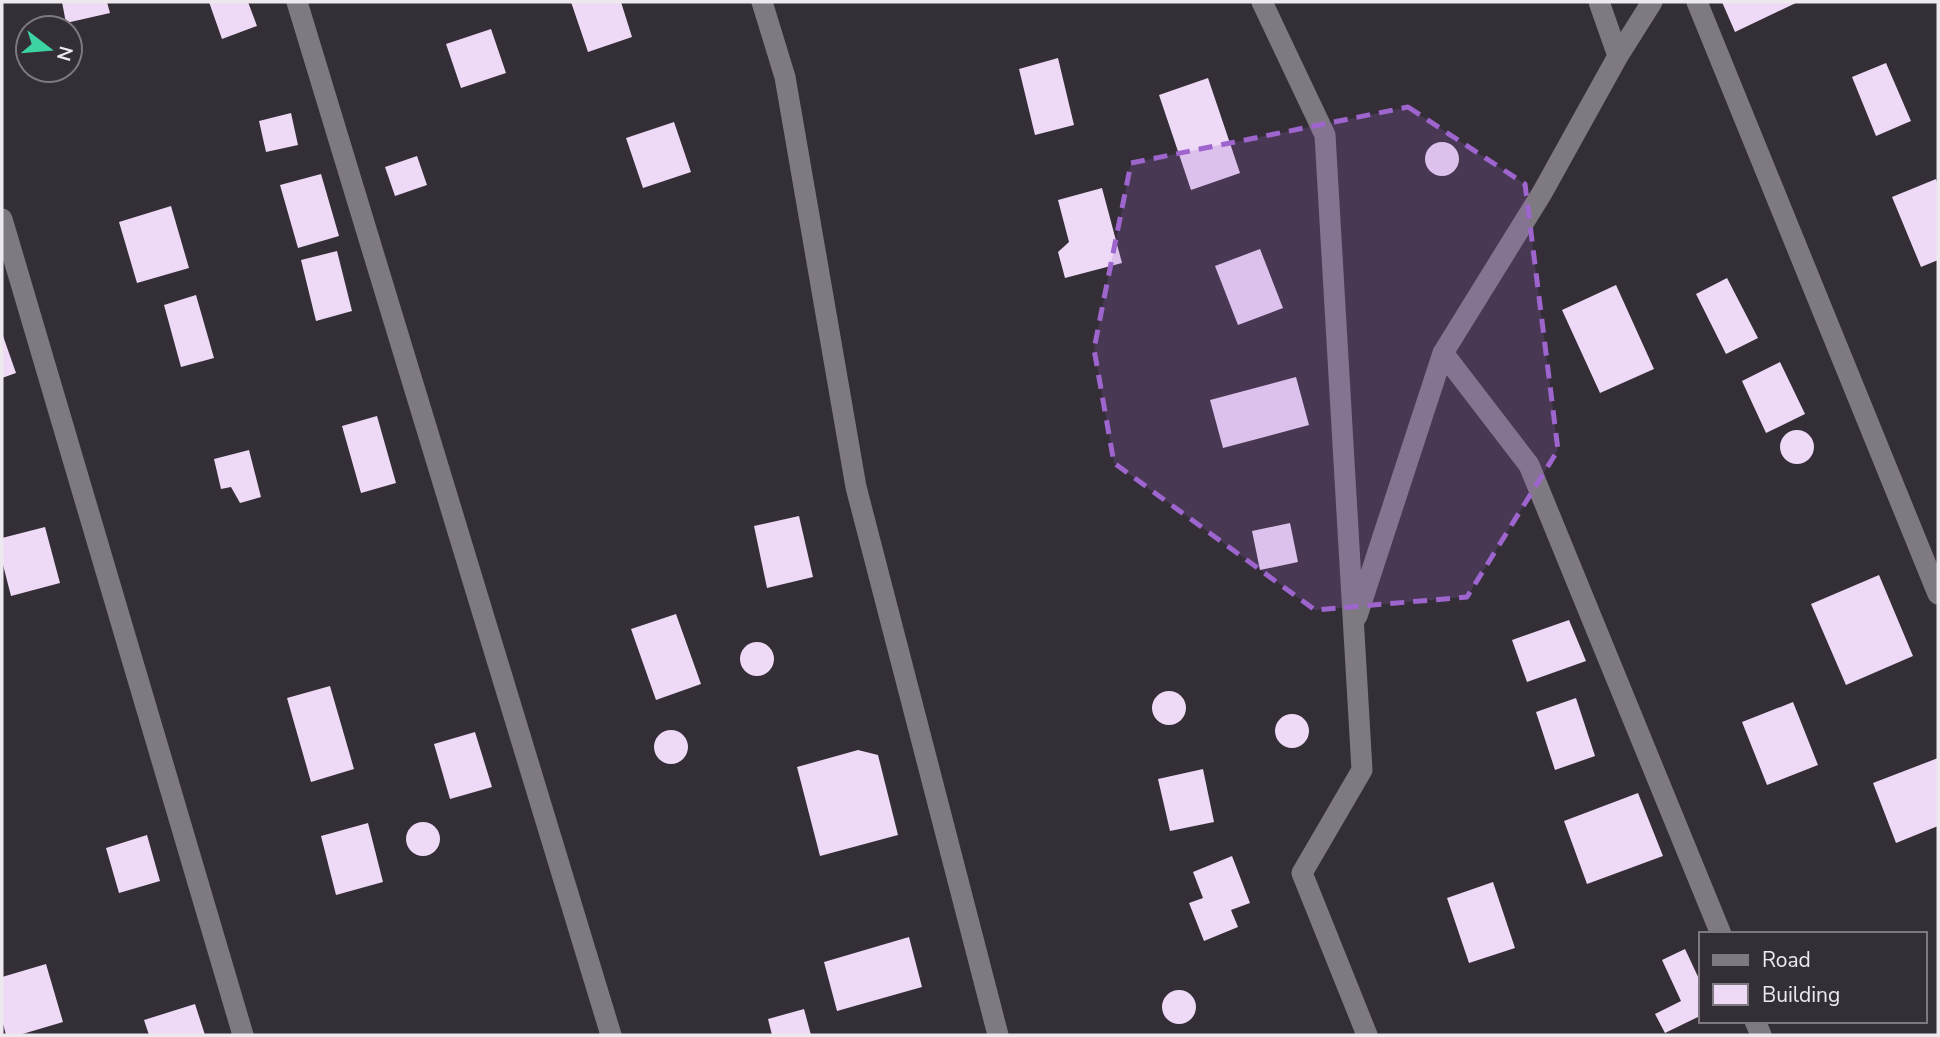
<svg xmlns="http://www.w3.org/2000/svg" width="1940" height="1037" viewBox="0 0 1940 1037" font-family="'Nunito Sans',sans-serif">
<rect width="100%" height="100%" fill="#342e36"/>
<path fill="#eed9f6" d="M62,2H107L110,13L66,23Z
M209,2H248L257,26L222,39Z
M571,2H621L632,37L588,52Z
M1722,2H1798L1735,32Z
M491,29L506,73L461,88L446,44Z
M1058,58L1074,125L1035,135L1019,69Z
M1886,63L1911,121L1876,136L1852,77Z
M1208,78L1240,173L1191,190L1159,95Z
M291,113L298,145L266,152L259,121Z
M674,122L691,172L643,188L626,138Z
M1425 159a17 17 0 1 1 34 0a17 17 0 1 1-34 0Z
M417,156L427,185L395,196L385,167Z
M321,174L339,236L298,248L280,185Z
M1936,179L1938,185V260L1921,267L1892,197Z
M1102,188L1122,263L1065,278L1058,252L1069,242L1058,200Z
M171,206L189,268L137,283L119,222Z
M1260,249L1283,308L1238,325L1215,266Z
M337,251L352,311L316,321L301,260Z
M1727,278L1758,338L1726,354L1696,294Z
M1616,285L1654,369L1600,393L1562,310Z
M196,295L214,358L181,367L164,305Z
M2,333L16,373L2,378Z
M1780,362L1805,414L1766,433L1742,381Z
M1296,377L1309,425L1223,448L1210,400Z
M377,416L396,483L361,493L342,426Z
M1780 447a17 17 0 1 1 34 0a17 17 0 1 1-34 0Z
M249,450L261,497L240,503L231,487L221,489L214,459Z
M799,516L813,577L767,588L754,526Z
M1290,523L1298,562L1260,570L1252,531Z
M45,527L60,583L11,596L2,561V538Z
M1879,575L1913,656L1846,685L1811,604Z
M676,614L701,684L656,700L631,629Z
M1569,620L1586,661L1527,682L1512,640Z
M740 659a17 17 0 1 1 34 0a17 17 0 1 1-34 0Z
M330,686L354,769L311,782L287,698Z
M1152 708a17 17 0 1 1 34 0a17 17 0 1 1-34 0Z
M1576,698L1595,756L1555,770L1536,712Z
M1793,702L1818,765L1767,785L1742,722Z
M1275 731a17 17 0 1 1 34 0a17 17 0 1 1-34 0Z
M654 747a17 17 0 1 1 34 0a17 17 0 1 1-34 0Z
M475,732L492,787L450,799L434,744Z
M858,750L878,755L898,835L820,856L797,767Z
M1938,758V826L1896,843L1873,783Z
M1203,769L1214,822L1170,831L1158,779Z
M1638,793L1663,856L1587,884L1564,821Z
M406 839a17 17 0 1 1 34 0a17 17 0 1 1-34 0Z
M368,823L383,882L336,895L321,836Z
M147,835L160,881L119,893L106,848Z
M1232,856L1250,903L1231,910L1238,927L1204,941L1189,903L1203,898L1193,872Z
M1493,882L1515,948L1469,963L1447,898Z
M909,937L922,987L837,1011L824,962Z
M1685,949L1700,981V1016L1665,1033L1655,1014L1681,1001L1662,960Z
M46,964L63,1022L19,1035H6L2,1020V977Z
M1162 1007a17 17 0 1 1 34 0a17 17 0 1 1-34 0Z
M195,1004L205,1035H149L144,1020Z
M804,1009L811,1035H772L768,1019Z"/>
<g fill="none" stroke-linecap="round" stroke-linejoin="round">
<path stroke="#7f7982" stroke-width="21" d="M297,2L611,1035
M762,2L785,77L856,487L998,1035
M1262,2L1325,135L1362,770L1302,873L1367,1035
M1599,2L1618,56
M1697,2L1938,594
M2,219L243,1035
M1443,353L1529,465L1721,934
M1357,616L1443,353L1542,193L1618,56L1652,2
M1755,1021L1761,1035"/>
</g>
<path fill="#9d65cd" fill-opacity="0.2" stroke="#9d65cd" stroke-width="5" stroke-dasharray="14 9" stroke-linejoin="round" d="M1408,107L1525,184L1558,450L1467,597L1315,610L1114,463L1094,349L1131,163Z"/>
<rect width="1940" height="1037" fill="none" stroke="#ede9ee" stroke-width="7"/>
<rect x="1699" y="932" width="228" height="91" fill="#342e36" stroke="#7e7980" stroke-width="2"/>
<rect x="1713" y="955" width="35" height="10" fill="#7f7982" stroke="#7e7980" stroke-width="2"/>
<text x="1762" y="967" font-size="21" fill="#ede9ee">Road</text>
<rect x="1713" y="984" width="35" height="21" fill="#eed9f6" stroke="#7e7980" stroke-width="2"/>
<text x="1762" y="1002" font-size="21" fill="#ede9ee">Building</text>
<g transform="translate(49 49) rotate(106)"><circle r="33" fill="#342e36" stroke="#7e7980" stroke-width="2"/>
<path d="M0-5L12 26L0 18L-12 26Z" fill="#3dd4a3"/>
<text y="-10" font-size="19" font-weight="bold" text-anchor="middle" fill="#ede9ee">N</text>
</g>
</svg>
